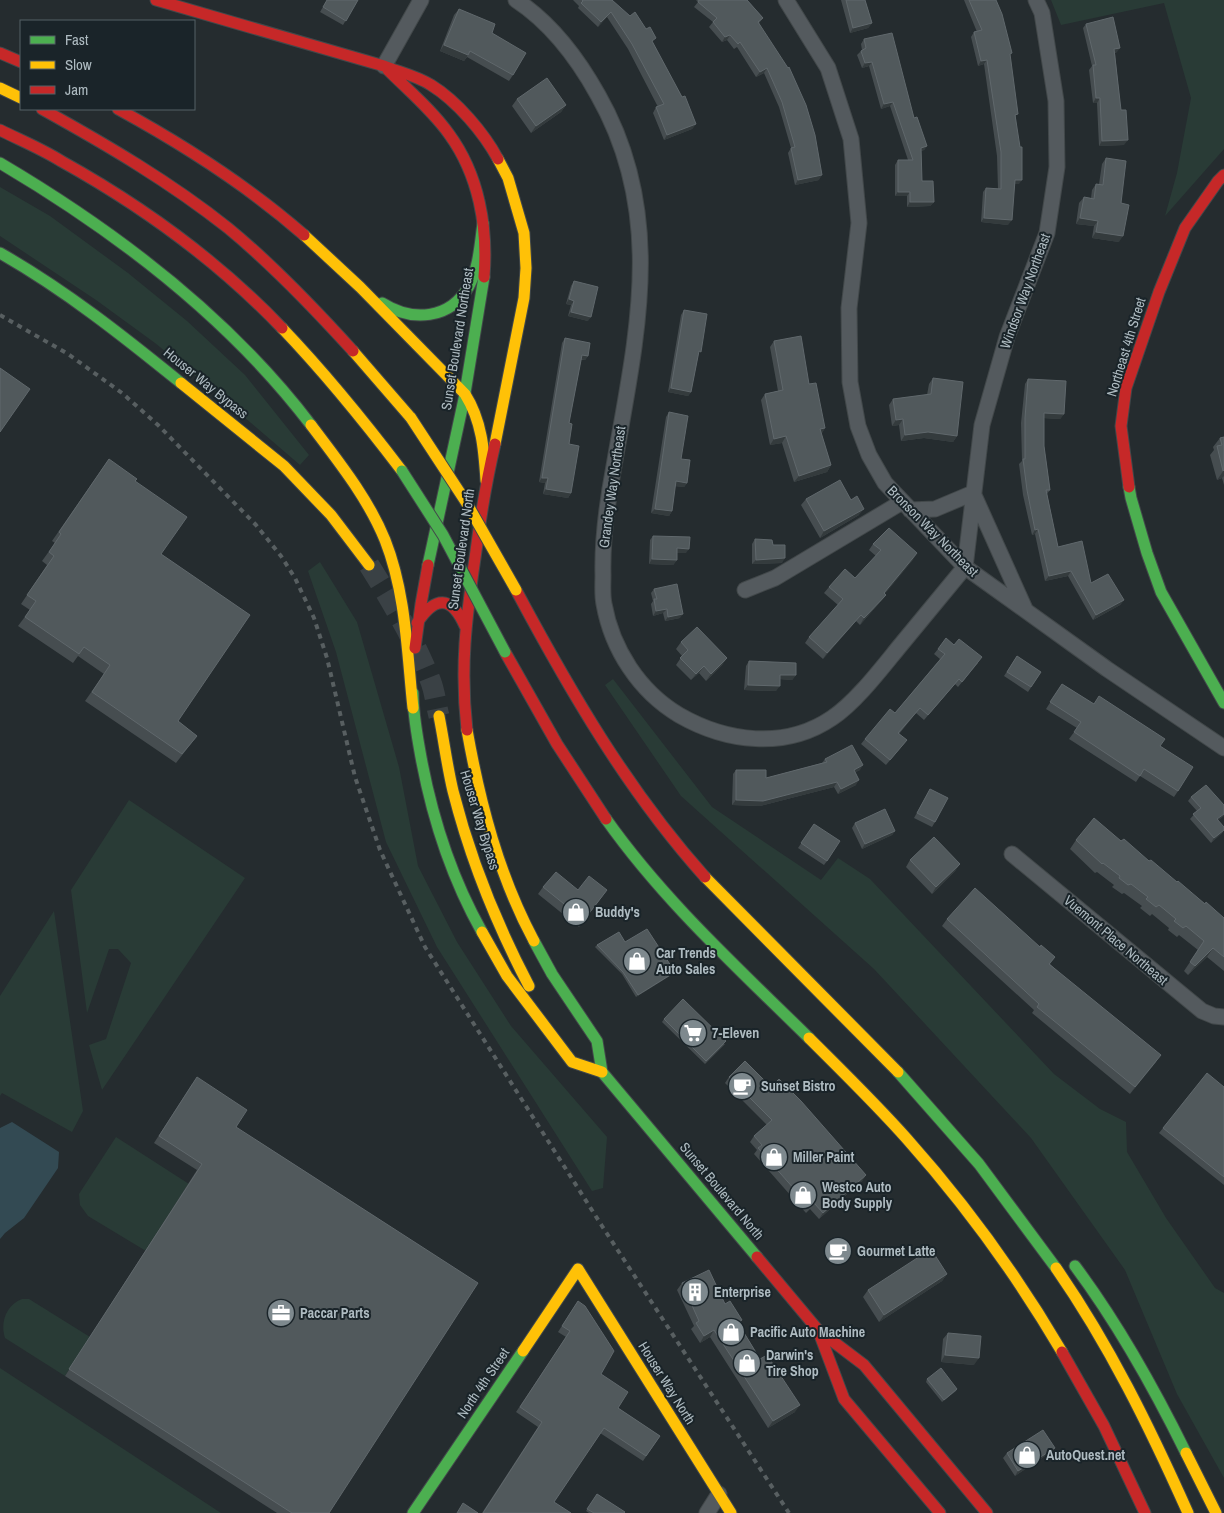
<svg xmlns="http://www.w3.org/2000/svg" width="1224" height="1513" viewBox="0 0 1224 1513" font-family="'Archivo Narrow',sans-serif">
<rect width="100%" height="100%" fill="#252c2f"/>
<path fill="#293b36" d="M1051,0H1224V149L1165,216L1177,173L1191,98L1164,3L1061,25Z
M0,187L50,216L128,273L187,321L245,375L309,455L300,465L209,387L155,343L96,300L0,236Z
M320,562L357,622L399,767L418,866L457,942L511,1026L607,1137L603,1188L592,1191L437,947L386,842L336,652L308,571Z
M613,679L712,807L821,880L838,858L870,879L1054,1074L1100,1109L1126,1122L1127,1152L1166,1218L1215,1288L1224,1293V1478L1177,1394L1125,1270L1031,1138L874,969L681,796L605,685Z
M129,800L245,878L102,1090L89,1045L106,1039L131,963L118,949H109L87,1013L71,890Z
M54,911L83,1111L72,1132L2,1093L0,1096V996Z
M116,1137L189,1184L146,1251L88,1216L80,1205L79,1194Z
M22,1299H29L90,1337L65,1376L5,1338C0,1323 6,1305 22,1299Z
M0,1368L221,1513H0Z"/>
<path fill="#334a53" d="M12,1122L59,1152L58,1168L24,1218L5,1233L0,1239V1128Z"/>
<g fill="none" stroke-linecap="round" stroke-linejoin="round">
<path stroke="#3a4145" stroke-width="21" stroke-dasharray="21 11" stroke-linecap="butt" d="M369,565C392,602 415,641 431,682C435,693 436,705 439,716"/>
<g stroke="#42484a" stroke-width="17">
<path id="street" d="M516,0C551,23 578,59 598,95C667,216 636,338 614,466C607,503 602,538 603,575C603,584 602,594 604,604C612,649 639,691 679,715C726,742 785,750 832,718C855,703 881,669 899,647C921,620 943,594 965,567
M786,0L828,68L851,139L859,223L849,308L850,382L858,426L869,455L885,483L965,567L1107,669L1224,748
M384,66L421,0
M910,510L935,509L973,493L1025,609
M965,567L982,425L1007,337L1047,233L1057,167L1056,101L1042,13L1036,0
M745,590L775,578L902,502
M1012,854L1202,1011L1214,1016L1224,1017
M707,1513L719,1494"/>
</g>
<g stroke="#42484a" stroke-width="13">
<path id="fast" d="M0,163C117,232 228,316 311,425
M0,253C65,290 123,336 181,383
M382,303C412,322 450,320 469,286C479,267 480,244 483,223
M1129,487L1131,498L1147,553L1161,592L1224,703
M428,565L464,399L484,277
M413,693C413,711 416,729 419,746C430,811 450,875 482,932
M606,819C664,901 738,968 809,1038
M534,941L552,974L597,1041L602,1072L757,1257
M898,1072L979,1164L1056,1268
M1075,1266C1119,1325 1154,1388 1186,1453
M413,1513L523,1351"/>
</g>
<g stroke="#42484a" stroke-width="13">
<path id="slow" d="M0,88L21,98
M304,235L360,287L465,394C482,421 484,450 486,481
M282,328C325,373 364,421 402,471
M353,351L411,418
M181,383L284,466L331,515L369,565
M311,425C338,461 368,498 385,540C406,593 407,652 413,708
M495,444L524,298L526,268L524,233L508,178L498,159
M439,716C444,741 447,766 453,791C470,858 497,925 529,986
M467,730C480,803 499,876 534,941
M705,877L898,1072
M482,932L507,976L572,1062L602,1072
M809,1038C842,1071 876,1104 907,1139C965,1204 1018,1277 1062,1352
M1056,1268C1109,1344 1150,1428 1188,1513
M523,1351L578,1269L731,1513
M1186,1453L1216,1513"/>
</g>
<g stroke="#42484a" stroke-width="13">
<path id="jam" d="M156,0L384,66C399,72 417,76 431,85C457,101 484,133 498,159
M0,53L21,62
M388,70C409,91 432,110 449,134C479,175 488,227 484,277
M42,109C107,145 170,182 228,228C273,265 314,308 353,351
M118,109C184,145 247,185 304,235
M0,130C20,140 42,149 61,161C142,206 218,261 282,328
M1129,487L1121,426L1126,388L1159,292L1185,228L1218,181L1224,175
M516,590C570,691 628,791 705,877
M417,623C435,596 451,595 465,626
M415,648L421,604L428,565
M505,652L557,744L606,819
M467,730C460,668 466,619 475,558C480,520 486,482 495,444
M757,1257L818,1330L864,1365L987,1513
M818,1330L844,1399L940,1513
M1062,1352L1104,1426L1145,1513"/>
</g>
<use href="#street" stroke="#545a5e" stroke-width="15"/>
<use href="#fast" stroke="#4caf50" stroke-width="11"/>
<use href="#slow" stroke="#ffc107" stroke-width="11"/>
<use href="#jam" stroke="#c62828" stroke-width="11"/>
<path stroke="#585f61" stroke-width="4" stroke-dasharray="5 5" stroke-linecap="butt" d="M0,315L68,354L122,393L158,425L256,525L281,556L295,578L314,618L327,658L355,777L380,850L425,947L602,1226L789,1513"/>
<g stroke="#42484b" stroke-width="13" stroke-linecap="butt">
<path id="fast-bridge" d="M402,471L443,535L505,652"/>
</g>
<g stroke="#42484b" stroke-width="13" stroke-linecap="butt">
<path id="slow-bridge" d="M411,418L466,502L516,590"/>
</g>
<use href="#fast-bridge" stroke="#4caf50" stroke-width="11"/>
<use href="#slow-bridge" stroke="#ffc107" stroke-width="11"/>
</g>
<path fill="#464d50" d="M327,0H358L343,25L320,12Z
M573,0H612L653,43L696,124L692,129L664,140L653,113L656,107H658L628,49L607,17L598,27L578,8L579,6Z
M696,0H747L763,18L759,23L819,180L795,185L788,153L791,148L779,107L764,73L756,77L737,47L734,49L727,40L722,42L709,27L713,22L694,7L698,2Z
M841,0H865L872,23L868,28L850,33Z
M964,0H996L1010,56L1016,118L1019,184H1015L1008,225L981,222L983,192L986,188L998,189L997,156L984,64L978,66L971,37L974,32H977Z
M459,9L492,33L513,75L509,81L467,57L464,61L440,51L454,15Z
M1086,24L1117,52L1115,53L1124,145L1099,146L1097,103H1093L1089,70L1092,66L1083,28Z
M864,39L914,118L927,146L924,150L921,151L922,181L934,202L930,206L907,207V196H895V165L898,160H908L890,106L881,109L869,66L862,68L857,55L862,50L861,44Z
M517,99L566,105L561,112L531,133L512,106Z
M1106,158L1121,203L1119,242L1092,238L1094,226L1076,224L1079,203L1084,197L1091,198L1092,190L1096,184H1099L1102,164Z
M574,281L588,321L568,316L571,305L566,304L571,286Z
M684,310L698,356L691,392L688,396L668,392L681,315Z
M565,338L588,356L585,360H581L569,423V444L571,493L568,498L543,494L545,483L539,482L562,343Z
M774,341L809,384L825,428L821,434L831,465L827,472L794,482L782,443L770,445L761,400L765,394L778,391L770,347Z
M933,378L957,436L953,442L924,438L901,441L899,425L892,426L889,405L893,399L927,395L929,384Z
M1028,379L1064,414L1060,419L1044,418V446L1050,490L1047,494L1058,547L1091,583L1124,600L1120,605L1093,620L1068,576L1045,581L1035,534L1032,535L1023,495L1019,464L1022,461L1021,423L1025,384Z
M669,412L687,483L684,487L675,486L672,511L669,516L651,513L666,417Z
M1224,437V485L1222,478L1217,480L1210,455L1214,450L1213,447L1220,438Z
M109,459L135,481L161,554L178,721L197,736L176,763L85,701L104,674L78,656L73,663L18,626L30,610L21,604L47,565L42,561L55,543L52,541Z
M806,499L859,515L820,538L801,505Z
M653,536L686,553H677V560L673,565L649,564L650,540Z
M755,539L773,545L782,563L752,564V544Z
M873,544L917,553L884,594L886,595L881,601L860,625L856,621L823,659L805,643L809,637L838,605L824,593L829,587L855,578L876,556L869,550Z
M654,589L680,618L665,621L663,613L653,616L651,604L653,601L651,593Z
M681,642L727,658L722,665L706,681L699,673L691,680L676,665L682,656L676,649Z
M938,649L978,663L958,687L955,684L924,720L916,713L899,734L907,740L886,765L861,744L865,739L895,713L940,659L934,654Z
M1017,656L1041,672L1028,692L1004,676Z
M749,661L796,675L792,680L780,679L776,691L744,690L746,666Z
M1062,684L1160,746L1178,791L1174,797L1140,776L1136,782L1069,739L1077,728L1046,709Z
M825,759L860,770L855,772L856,785L838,794L834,787L760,806L732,805L733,774L736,770L766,778L822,763Z
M930,789L935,822L932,827L914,818Z
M1191,797L1218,821L1224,827V830L1222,833L1211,843L1190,819L1197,811L1188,801Z
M855,823L895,831L892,835L862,849L852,828Z
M814,824L827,861L824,865L798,848Z
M1076,840L1121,841L1224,918V971L1207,957L1188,975L1184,971L1198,950L1179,935L1177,937L1168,930L1169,928L1152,914L1150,916L1140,908L1142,906L1124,893L1122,894L1112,887L1114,885L1097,872L1095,873L1070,849Z
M910,860L960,864L955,871L932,894L906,867Z
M543,887L578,890H607L579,927L538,894Z
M947,919L1040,947L1055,957L1050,964L1156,1062L1130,1094L1032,1013L1034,1010L942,926Z
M597,945L675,972L673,974L636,997L622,974L595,947Z
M664,1019L725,1044L705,1064L662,1022Z
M729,1077L771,1087L866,1175L862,1181L819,1219L810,1209L806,1213L754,1154L757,1150L750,1142L754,1136L767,1125L725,1083Z
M192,1084L236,1127L329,1513H277L65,1376L197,1170L154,1143Z
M1224,1087V1185L1159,1133L1163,1128Z
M947,1274L942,1281L879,1322L863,1297L868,1290Z
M682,1283L725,1304L742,1320L739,1324L760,1359L795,1412L768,1428L710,1337L700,1343L691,1329L694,1326L677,1290Z
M578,1301L601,1374L618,1408L660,1436L643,1461L600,1433L554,1502L482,1513L538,1427L516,1412L566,1337L558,1332Z
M948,1333L974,1365L941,1362L943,1339Z
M927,1379L957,1389L956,1391L942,1402L926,1382Z
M1051,1452L1015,1476L1003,1458L1007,1453Z
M597,1494L624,1513H589L586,1511Z"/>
<path fill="#343b3d" d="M611,12L607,17L598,27L601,22Z
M872,23L868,28L850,33L853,28Z
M730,35L727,40L722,42L725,37Z
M444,45L468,55L464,61L440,51Z
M1120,48L1117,52L1111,54L1114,49Z
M987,60L984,64L978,66L981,61Z
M872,62L869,66L862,68L865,63Z
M767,68L764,73L756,77L760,72Z
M1096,98H1100L1097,103H1093Z
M893,102L890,106L881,109L884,104Z
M566,105L561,112L531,133L536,126Z
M696,124L692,129L664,140L667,135Z
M1128,140L1124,145L1099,146L1102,141Z
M927,146L924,150L918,152L921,148Z
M822,175L819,180L795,185L798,180Z
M1015,180H1022L1019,184H1012Z
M898,192H910L907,196H895Z
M910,202H934L930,206L907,207Z
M984,218L1012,220L1008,225L981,222Z
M1080,218L1098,221L1094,226L1076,224Z
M1096,232L1123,236L1119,242L1092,238Z
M569,299L574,301L571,305L566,304Z
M571,312L591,317L588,321L568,316Z
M582,355L588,356L585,360L579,359Z
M671,388L691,392L688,396L668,392Z
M1044,413L1064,414L1060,419L1040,418Z
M903,419L899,425L892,426L896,420Z
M825,428L821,435L820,429Z
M928,432L957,436L953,442L924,438L901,441L905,435Z
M786,436L782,443L770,445L774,439Z
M831,465L827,472L794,482L799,476Z
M1224,470V476L1222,478L1217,480Z
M542,478H548L545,483L539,482Z
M676,481L687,483L684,487L673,486Z
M546,489L571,493L568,498L543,494Z
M655,509L672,511L669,516L651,513Z
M864,509L859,515L820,538L824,531Z
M1038,529L1035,534L1032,535L1035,530Z
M677,548L689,549L686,553H674Z
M917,553L913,560L880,600L884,593Z
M785,558L782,563L752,564L756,560Z
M652,559L677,560L673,565L649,564Z
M1071,571L1068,576L1045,581L1049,576Z
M886,595L881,601L860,625L864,618Z
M1124,600L1120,605L1093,620L1096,615Z
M667,609L663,613L653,616L656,611Z
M683,614L680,618L665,621L668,617Z
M861,615L856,621L823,659L827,653Z
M727,658L722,665L706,681L711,674Z
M704,666L699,673L691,680L696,674Z
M780,675H796L792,680L777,679Z
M748,685L780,686L776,691L744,690Z
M863,765L860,770L851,775L854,770Z
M859,780L856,785L838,794L841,789Z
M837,782L834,787L760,806L732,805L736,800Z
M1224,814V816L1214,824L1217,819Z
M1224,830L1222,833L1211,843L1214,838Z
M895,831L892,835L862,849L865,844Z
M960,864L955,871L932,894L936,887Z
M1213,948L1207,957L1188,975L1195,966Z
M675,972L673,974L636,997L638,995Z
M1161,1055L1156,1062L1130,1094L1135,1087Z
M866,1175L862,1181L819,1219L823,1213Z
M947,1274L942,1281L879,1322L884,1315Z
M714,1330L710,1337L700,1343L704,1336Z
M945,1355L979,1358L974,1365L941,1362Z
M800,1405L795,1412L768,1428L773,1421Z
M1055,1448L1051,1452L1015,1476L1018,1471Z"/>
<path fill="#51595c" stroke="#60686c" d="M327,0H358L346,21L323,7Z
M582,0H612L630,16L635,12L646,29L650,27L656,38L652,41L682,97L685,96L696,124L667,135L656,107L664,104L632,44L611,12L601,22L581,3L583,1Z
M699,0H747L763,18L758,22L788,68L789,67L806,105L815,135L822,175L798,180L791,148L795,147L782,102L767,68L760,72L740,42L738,44L730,35L725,37L713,22L717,18L698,2Z
M846,0H865L872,23L853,28Z
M969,0H996L1002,14L1012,53L1010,54L1018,114L1015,115L1020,147H1022V180H1015L1012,220L984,218L986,188L1001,189V152L987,60L981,61L974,32L982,30Z
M459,9L495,24L492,33L526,53L513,75L470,51L468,55L444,45Z
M1113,17L1120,48L1114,49L1121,110H1126L1128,140L1102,141L1100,98H1096L1093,65H1096L1086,24Z
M892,33L914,118L917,117L927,146L921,148L922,181H933L934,202H910V192H898V160H913L893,102L884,104L872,62L865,63L861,51L866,48L864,39Z
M547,78L566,105L536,126L517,99Z
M1106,158L1126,161L1121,203L1129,205L1123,236L1096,232L1098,221L1080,218L1084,197L1094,199L1096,184L1103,185Z
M574,281L598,287L591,317L571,312L574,301L569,299Z
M684,310L707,314L701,352L699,351L691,392L671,388Z
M801,336L809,384L816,383L825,428L820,429L831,465L799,476L786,436L774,439L765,394L783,390L774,341Z
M565,338L590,343L588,356L582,355L569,423L572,424L569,444L579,446L571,493L546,489L548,478H542Z
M0,368L30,389L0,432Z
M933,378L963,382L957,436L928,432L905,435L903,419L896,420L893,399L931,394Z
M1028,379L1066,381L1064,414L1044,413V446L1050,490H1046L1058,547L1082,541L1091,583L1108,574L1124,600L1096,615L1071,571L1049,576L1038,529L1035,530L1027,490L1023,459H1025V418Z
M669,412L688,416L681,459L690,460L687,483L676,481L672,511L655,509Z
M1224,437V470L1223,471L1217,446L1222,445L1220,438Z
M109,459L137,479L135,481L187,517L161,554L250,615L178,721L197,736L182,754L92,692L110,665L84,647L79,654L25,617L36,601L27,595L54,556L49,552L61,534L59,532Z
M840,480L851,500L857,496L864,509L824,531L806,499Z
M889,528L917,553L884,593L886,595L864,618L861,615L827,653L809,637L843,599L829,587L845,569L855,578L881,550L873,544Z
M653,536L690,537L689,549L677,548V560L652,559Z
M755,539L772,540L773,545H785V558L756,560Z
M677,584L683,614L668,617L667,609L656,611L654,599H657L654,589Z
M697,627L727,658L711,674L704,666L696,674L680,658L688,650L681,642Z
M946,638L954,645L959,639L982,657L962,682L959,679L928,715L920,708L898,733L907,740L890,760L865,739L890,709L895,713L945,654L938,649Z
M1017,656L1041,672L1031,687L1007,672Z
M749,661L796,663V675H780V686L748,685Z
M1062,684L1094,704L1099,696L1165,739L1160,746L1193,767L1178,791L1144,769L1140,776L1074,732L1081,722L1050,702Z
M852,745L863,765L854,770L859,780L841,789L837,782L763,801L736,800V770H766V778L827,762L825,759Z
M1206,785L1224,805V814L1217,819L1224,827V830L1214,838L1193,814L1201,808L1191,797Z
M930,789L948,798L935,822L917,813Z
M885,809L895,831L865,844L855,823Z
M1094,818L1121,841L1124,839L1149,861L1151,860L1177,882L1178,881L1205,904L1206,902L1224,918V957L1213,948L1195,966L1190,962L1204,941L1186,926L1183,928L1174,921L1176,919L1159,905L1156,907L1146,899L1148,897L1131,884L1128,885L1119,878L1120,876L1103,863L1102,864L1076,840Z
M814,824L840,841L827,861L801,843Z
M934,837L960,864L936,887L910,860Z
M556,872L578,890L589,876L607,890L584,920L543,887Z
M975,888L1040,947L1041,945L1055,957L1049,964L1161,1055L1135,1087L1037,1007L1039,1004L947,919Z
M647,929L675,972L638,995L623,972L597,945L619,932L625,942Z
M683,999L726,1041L706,1061L664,1019Z
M745,1061L771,1087L779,1079L801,1101L866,1175L823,1213L814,1203L810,1207L758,1148L762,1145L754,1136L772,1120L729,1077Z
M1207,1073L1224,1087V1177L1163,1128Z
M197,1077L247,1110L236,1127L478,1283L329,1513H292L69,1369L202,1164L159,1136Z
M931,1249L947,1274L884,1315L868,1290Z
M709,1270L725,1304L730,1301L742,1320L738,1323L760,1359L767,1355L800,1405L773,1421L714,1330L704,1336L696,1323L699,1321L682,1283Z
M578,1301L585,1306L614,1351L601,1374L628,1392L618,1408L660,1436L646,1456L604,1428L554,1502L571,1513H483L542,1422L520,1407L570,1331L562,1326Z
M948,1333L981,1336L979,1358L945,1355Z
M941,1368L957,1389L944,1400L927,1379Z
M1043,1430L1055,1448L1018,1471L1007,1453Z
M597,1494L625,1512L624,1513H594L587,1509Z
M463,1503L478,1513H457Z"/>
<defs>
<g id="shop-disc" transform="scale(1.4375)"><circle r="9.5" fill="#7e898e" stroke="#1a2429"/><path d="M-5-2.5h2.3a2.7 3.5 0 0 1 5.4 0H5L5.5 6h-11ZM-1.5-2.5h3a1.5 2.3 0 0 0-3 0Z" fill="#fff"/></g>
<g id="supermarket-disc" transform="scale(1.4375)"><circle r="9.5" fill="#7e898e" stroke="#1a2429"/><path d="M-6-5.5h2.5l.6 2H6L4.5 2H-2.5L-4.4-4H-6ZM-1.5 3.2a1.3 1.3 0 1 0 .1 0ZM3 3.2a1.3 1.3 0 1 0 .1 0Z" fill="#fff"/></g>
<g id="cafe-disc" transform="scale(1.4375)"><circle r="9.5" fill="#7e898e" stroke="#1a2429"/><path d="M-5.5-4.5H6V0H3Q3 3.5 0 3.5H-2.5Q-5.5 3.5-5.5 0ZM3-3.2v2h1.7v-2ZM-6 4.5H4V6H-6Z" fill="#fff"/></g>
<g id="building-disc" transform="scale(1.4375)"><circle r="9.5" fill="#7e898e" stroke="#1a2429"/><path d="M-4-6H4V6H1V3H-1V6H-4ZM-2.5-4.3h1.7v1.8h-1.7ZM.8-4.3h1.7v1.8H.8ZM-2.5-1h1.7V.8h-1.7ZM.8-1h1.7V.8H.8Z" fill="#fff"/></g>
<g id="office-disc" transform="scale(1.4375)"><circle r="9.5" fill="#7e898e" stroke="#1a2429"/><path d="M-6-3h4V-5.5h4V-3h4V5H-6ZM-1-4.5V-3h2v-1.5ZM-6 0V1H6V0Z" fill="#fff"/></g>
</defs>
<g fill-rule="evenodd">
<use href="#shop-disc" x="576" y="912"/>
<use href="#shop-disc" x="637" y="961"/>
<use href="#supermarket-disc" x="693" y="1033"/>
<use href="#cafe-disc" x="742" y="1086"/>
<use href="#shop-disc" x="774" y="1157"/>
<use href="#shop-disc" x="803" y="1195"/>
<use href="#cafe-disc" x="838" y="1251"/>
<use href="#building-disc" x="695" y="1292"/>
<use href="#office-disc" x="281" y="1313"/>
<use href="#shop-disc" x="731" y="1332"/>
<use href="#shop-disc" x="747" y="1363"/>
<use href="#shop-disc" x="1027" y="1455"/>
</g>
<g text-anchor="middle" stroke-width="4" stroke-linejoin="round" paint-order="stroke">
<g font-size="14" fill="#aebbc1" stroke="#1a2429">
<text transform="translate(1025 291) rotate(-70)" y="5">Windsor Way Northeast</text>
<text transform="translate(457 339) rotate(-81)" y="5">Sunset Boulevard Northeast</text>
<text transform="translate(1126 347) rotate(-73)" y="5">Northeast 4th Street</text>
<text transform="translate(206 383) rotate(39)" y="5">Houser Way Bypass</text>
<text transform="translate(612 487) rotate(-82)" y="5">Grandey Way Northeast</text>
<text transform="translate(933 531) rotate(45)" y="5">Bronson Way Northeast</text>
<text transform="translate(461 549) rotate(-82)" y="5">Sunset Boulevard North</text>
<text transform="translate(480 820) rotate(73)" y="5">Houser Way Bypass</text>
<text transform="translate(1116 940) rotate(40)" y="5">Vuemont Place Northeast</text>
<text transform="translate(722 1191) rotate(50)" y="5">Sunset Boulevard North</text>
<text transform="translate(483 1383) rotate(-56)" y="5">North 4th Street</text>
<text transform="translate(667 1383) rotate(58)" y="5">Houser Way North</text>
</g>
<g font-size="14" font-weight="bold" fill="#aebbc1" stroke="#1a2429" text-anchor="start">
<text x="595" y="917">Buddy's</text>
<text x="656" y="958">Car Trends<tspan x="656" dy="16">Auto Sales</tspan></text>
<text x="712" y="1038">7-Eleven</text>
<text x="761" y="1091">Sunset Bistro</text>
<text x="793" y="1162">Miller Paint</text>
<text x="822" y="1192">Westco Auto<tspan x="822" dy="16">Body Supply</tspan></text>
<text x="857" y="1256">Gourmet Latte</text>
<text x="714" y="1297">Enterprise</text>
<text x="300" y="1318">Paccar Parts</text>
<text x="750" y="1337">Pacific Auto Machine</text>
<text x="766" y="1360">Darwin's<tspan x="766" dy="16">Tire Shop</tspan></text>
<text x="1046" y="1460">AutoQuest.net</text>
</g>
</g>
<rect x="20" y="20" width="175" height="90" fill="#1a2429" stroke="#556066"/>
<rect x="30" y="36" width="25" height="8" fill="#4caf50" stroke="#556066"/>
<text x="65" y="45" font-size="15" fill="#aebbc1">Fast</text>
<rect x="30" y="61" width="25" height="8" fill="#ffc107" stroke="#556066"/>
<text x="65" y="70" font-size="15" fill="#aebbc1">Slow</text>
<rect x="30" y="86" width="25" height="8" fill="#c62828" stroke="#556066"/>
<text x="65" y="95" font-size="15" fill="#aebbc1">Jam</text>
</svg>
